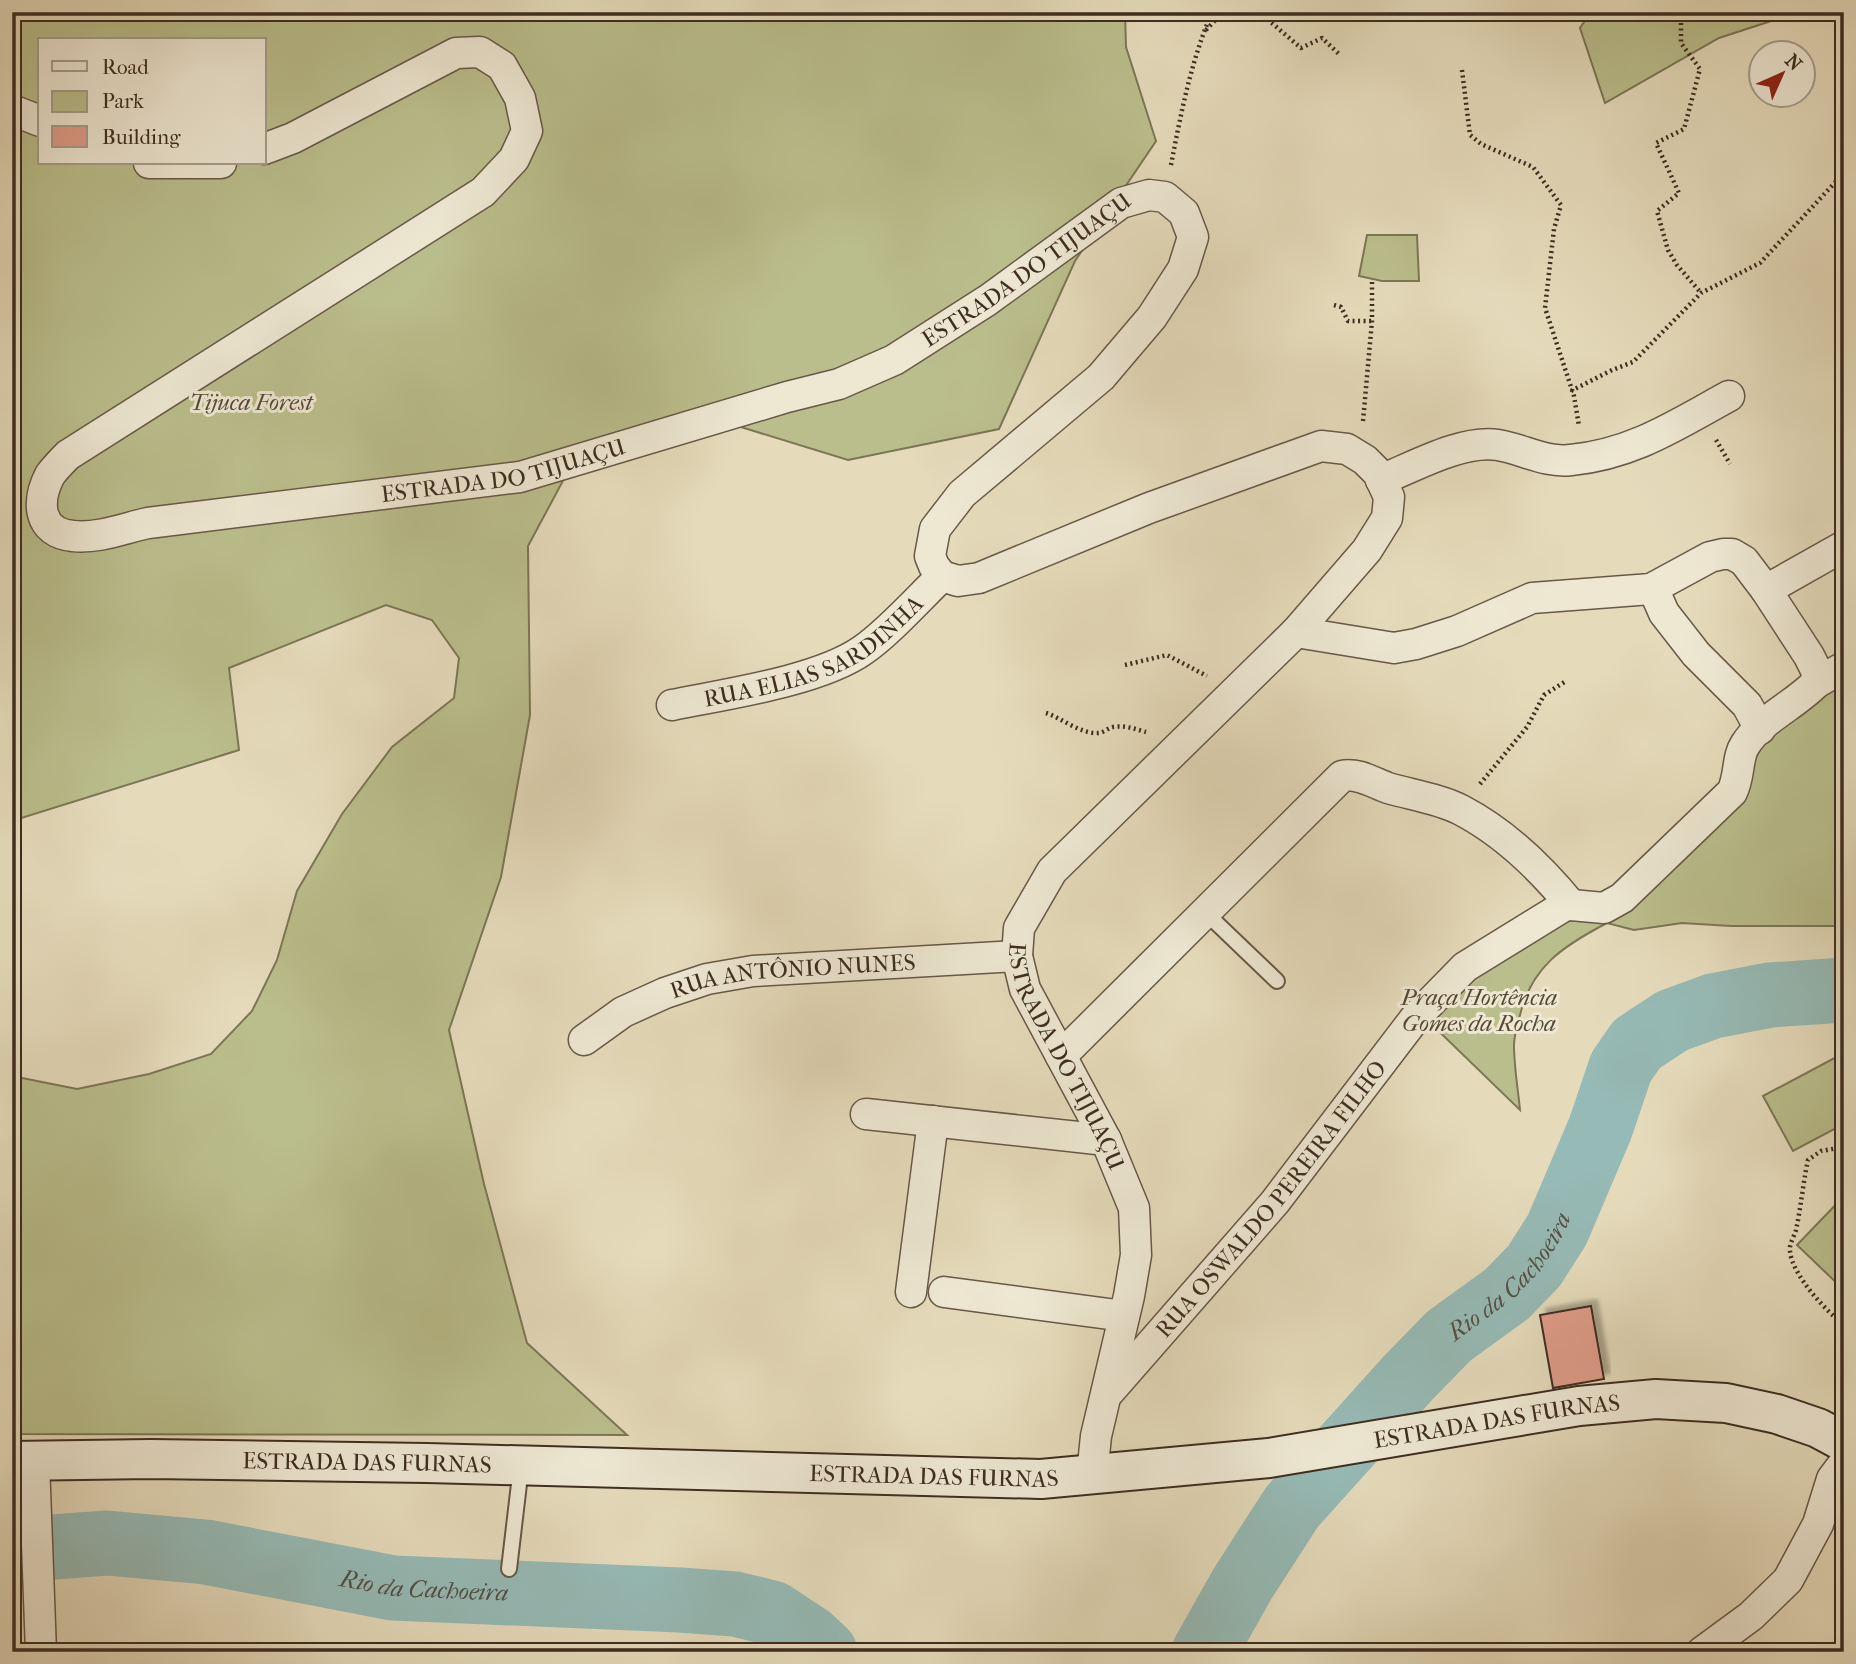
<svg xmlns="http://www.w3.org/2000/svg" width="1856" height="1664" viewBox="0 0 1856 1664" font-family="'IM FELL French Canon',serif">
<defs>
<filter id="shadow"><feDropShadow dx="6" dy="-6" stdDeviation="2" flood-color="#0004"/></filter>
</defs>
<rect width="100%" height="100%" fill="#e5dbbb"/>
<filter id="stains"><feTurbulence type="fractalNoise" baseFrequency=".00286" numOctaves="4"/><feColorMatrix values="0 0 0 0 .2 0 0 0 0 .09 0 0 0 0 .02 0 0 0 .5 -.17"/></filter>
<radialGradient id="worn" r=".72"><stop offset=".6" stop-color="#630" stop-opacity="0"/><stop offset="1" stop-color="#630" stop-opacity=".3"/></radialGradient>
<path fill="#babe8c" stroke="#7c7656" stroke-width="2" fill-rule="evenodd" d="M12,12H1125L1126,47L1156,141L1075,261L999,429L848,460L702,415L573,462L528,546L530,715L501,877L449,1030L484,1184L527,1343L627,1435L12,1434V1076L77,1089L149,1074L211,1054L252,1011L277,960L297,891L342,814L392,747L454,698L459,658L432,620L386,605L229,668L239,750L12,821ZM40,40H264V163H40Z
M1591,12H1799L1719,38L1605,103L1580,28Z
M1367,235H1417L1419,281H1382L1359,276Z
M1844,667V926H1731L1682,923L1634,930L1607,923C1563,946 1530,967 1519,1019C1517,1027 1514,1037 1514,1045C1514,1067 1518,1089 1520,1110L1420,1013L1559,909L1622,898L1740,760Z
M1844,1053V1124L1793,1151L1763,1096Z
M1844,1196V1290L1797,1245Z"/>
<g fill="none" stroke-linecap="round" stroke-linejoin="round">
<g stroke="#96bab5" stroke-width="65">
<path id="s1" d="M12,1550L107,1543L206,1552L393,1588L680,1600L735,1604L772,1613L810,1638L825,1652"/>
<path id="s2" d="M1204,1652L1243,1583L1292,1507L1408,1378L1449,1336L1507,1294L1534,1266L1557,1230L1600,1129L1621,1067L1637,1044L1672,1021L1713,1006L1770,995L1844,990"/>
</g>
</g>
<path fill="#e09d8a" stroke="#3e2d21" stroke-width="2" filter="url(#shadow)" d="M1591,1306L1604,1379L1553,1388L1540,1315Z"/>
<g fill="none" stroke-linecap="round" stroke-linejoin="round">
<g stroke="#685848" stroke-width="18">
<path id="lane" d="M1205,912L1277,981
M509,1569L521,1467"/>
</g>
<g stroke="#685848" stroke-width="33">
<g id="street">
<path d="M12,110L40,121"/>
<path id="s3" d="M264,149L293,138L456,53L480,52L502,66L520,98L527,131L514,159L483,192L68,455C62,461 55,468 50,475C36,502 38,533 73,536C97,539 125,528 148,523L520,477L787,397L839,384L894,360L988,300L1121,203L1149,195L1165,197L1184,213L1193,237L1183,269L1152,317L1101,377L962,494L935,529L930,556L934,566L942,576L958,581L979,578L1149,508L1321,446L1347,449L1365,460L1378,473L1389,497L1387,518L1367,550L1296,632L1052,871L1019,928L1017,956L1025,989L1106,1140L1134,1208L1136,1255L1129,1296L1096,1436L1092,1475"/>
<path d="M149,163H221"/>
<path d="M1381,480C1413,467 1463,439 1498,445C1523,449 1544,463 1571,460C1633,454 1676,425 1729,396"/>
<path d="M1653,588L1664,613L1696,654L1747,705L1760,729"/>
<path d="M1296,632L1394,648L1416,644L1457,631L1532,598L1651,589L1710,557L1723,554H1732L1744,561L1766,590L1844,546"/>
<path d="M1816,683L1844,667"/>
<path id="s4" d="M672,705C726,694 819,681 863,650C889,632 919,598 942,576"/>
<path id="s5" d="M584,1040L623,1012L665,993L707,979L753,971L1017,956"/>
<path d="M1061,1056L1342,776C1357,772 1374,783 1388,788C1412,795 1440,799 1461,810C1505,833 1540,867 1571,905"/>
<path d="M866,1114L1106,1140"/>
<path d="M911,1292L933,1121"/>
<path d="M944,1292L1124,1316"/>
<path id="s6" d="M1109,1392L1275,1202L1416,1017L1465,967L1564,906L1571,905L1604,908L1622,898L1732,792C1740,776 1737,757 1745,745C1761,719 1795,705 1816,683L1817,672L1809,656L1766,590"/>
<path d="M34,1462L41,1652"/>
<path d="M1702,1652L1751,1616L1788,1580L1818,1524L1832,1479L1844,1463"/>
</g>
</g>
<g stroke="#3e2d21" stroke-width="42">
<g id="secondary">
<path id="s7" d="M12,1461L151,1459L427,1463L1041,1479L1269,1458L1579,1406L1656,1399L1726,1403L1777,1414L1818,1428L1844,1442"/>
</g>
</g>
<path stroke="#3e2d21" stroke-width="4.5" stroke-dasharray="2 3.5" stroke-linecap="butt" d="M1259,12L1301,48L1322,38L1339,54
M1681,12V43L1700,69L1684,129L1656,143L1679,193L1657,211L1668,250L1677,265L1701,293
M1206,30L1223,12
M1462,70L1470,135L1481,144L1533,167L1561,205L1554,229L1545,308L1574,396L1579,426
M1171,165C1181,113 1191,61 1212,12
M1334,305L1341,307L1348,321H1372
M1571,391L1612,370L1633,362L1701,293L1760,263L1844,173
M1363,421L1372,321V280
M1716,440L1730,464
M1125,665L1167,655L1207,676
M1046,713C1062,718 1080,734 1098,733C1103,733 1108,728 1113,727C1125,725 1135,729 1146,732
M1480,784L1527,727L1544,695L1566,681
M1844,1147L1821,1151L1808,1160C1803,1183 1801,1207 1796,1230C1794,1237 1789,1244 1790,1251C1792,1275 1826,1311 1844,1325"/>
<use href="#lane" stroke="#eee8d3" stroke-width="14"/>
<use href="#street" stroke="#eee8d3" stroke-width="30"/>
<use href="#secondary" stroke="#eee8d3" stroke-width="38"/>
</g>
<g text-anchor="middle" stroke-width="6" stroke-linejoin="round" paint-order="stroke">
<g font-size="23" fill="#3e2d21" stroke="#eee8d3">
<text dy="8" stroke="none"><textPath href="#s3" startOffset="2014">ESTRADA DO TIJUAÇU</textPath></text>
<text dy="8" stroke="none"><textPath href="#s3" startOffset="1446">ESTRADA DO TIJUAÇU</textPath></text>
<text dy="8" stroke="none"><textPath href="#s4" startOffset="154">RUA ELIAS SARDINHA</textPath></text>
<text dy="8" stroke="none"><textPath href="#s5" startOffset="224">RUA ANTÔNIO NUNES</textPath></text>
<text dy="8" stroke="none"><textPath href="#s3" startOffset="3883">ESTRADA DO TIJUAÇU</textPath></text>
<text dy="8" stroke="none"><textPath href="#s6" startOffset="252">RUA OSWALDO PEREIRA FILHO</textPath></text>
<text dy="8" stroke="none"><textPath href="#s7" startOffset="1489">ESTRADA DAS FURNAS</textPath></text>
<text dy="8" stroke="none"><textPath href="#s7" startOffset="355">ESTRADA DAS FURNAS</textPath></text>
<text dy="8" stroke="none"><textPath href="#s7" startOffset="922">ESTRADA DAS FURNAS</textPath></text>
</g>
<g font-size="23" font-style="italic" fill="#574a36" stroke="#eee8d3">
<text x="251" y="410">Tijuca Forest</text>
<text x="1479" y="1005">Praça Hortência<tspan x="1479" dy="26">Gomes da Rocha</tspan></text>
</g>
<g font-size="24" font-style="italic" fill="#545046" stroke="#eee8d3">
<text dy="8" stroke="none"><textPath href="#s2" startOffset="488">Rio da Cachoeira</textPath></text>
<text dy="8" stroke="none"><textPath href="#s1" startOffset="416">Rio da Cachoeira</textPath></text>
</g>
</g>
<rect width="1856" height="1664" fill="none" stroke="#e5dbbb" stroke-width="42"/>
<rect x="14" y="14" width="1828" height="1636" fill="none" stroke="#3e2d21" stroke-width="3.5"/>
<rect x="21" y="21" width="1814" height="1622" fill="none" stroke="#3e2d21" stroke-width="2"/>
<rect x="38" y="38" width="228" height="126" fill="#eee8d3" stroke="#a89d8c" stroke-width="2"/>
<rect x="52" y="61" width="35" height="10" fill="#eee8d3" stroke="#a89d8c" stroke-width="2"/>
<text x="102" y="74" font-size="21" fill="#3e2d21">Road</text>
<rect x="52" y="91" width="35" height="21" fill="#babe8c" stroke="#a89d8c" stroke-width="2"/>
<text x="102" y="108" font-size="21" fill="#3e2d21">Park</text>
<rect x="52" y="126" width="35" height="21" fill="#e09d8a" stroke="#a89d8c" stroke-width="2"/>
<text x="102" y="144" font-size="21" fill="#3e2d21">Building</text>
<g transform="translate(1782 74) rotate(45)"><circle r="33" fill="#eee8d3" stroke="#a89d8c" stroke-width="2"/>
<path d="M0-5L12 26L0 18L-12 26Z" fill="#8f2418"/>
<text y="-10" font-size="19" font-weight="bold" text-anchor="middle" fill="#3e2d21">N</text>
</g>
<rect width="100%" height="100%" filter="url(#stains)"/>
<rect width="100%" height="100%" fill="url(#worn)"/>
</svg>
